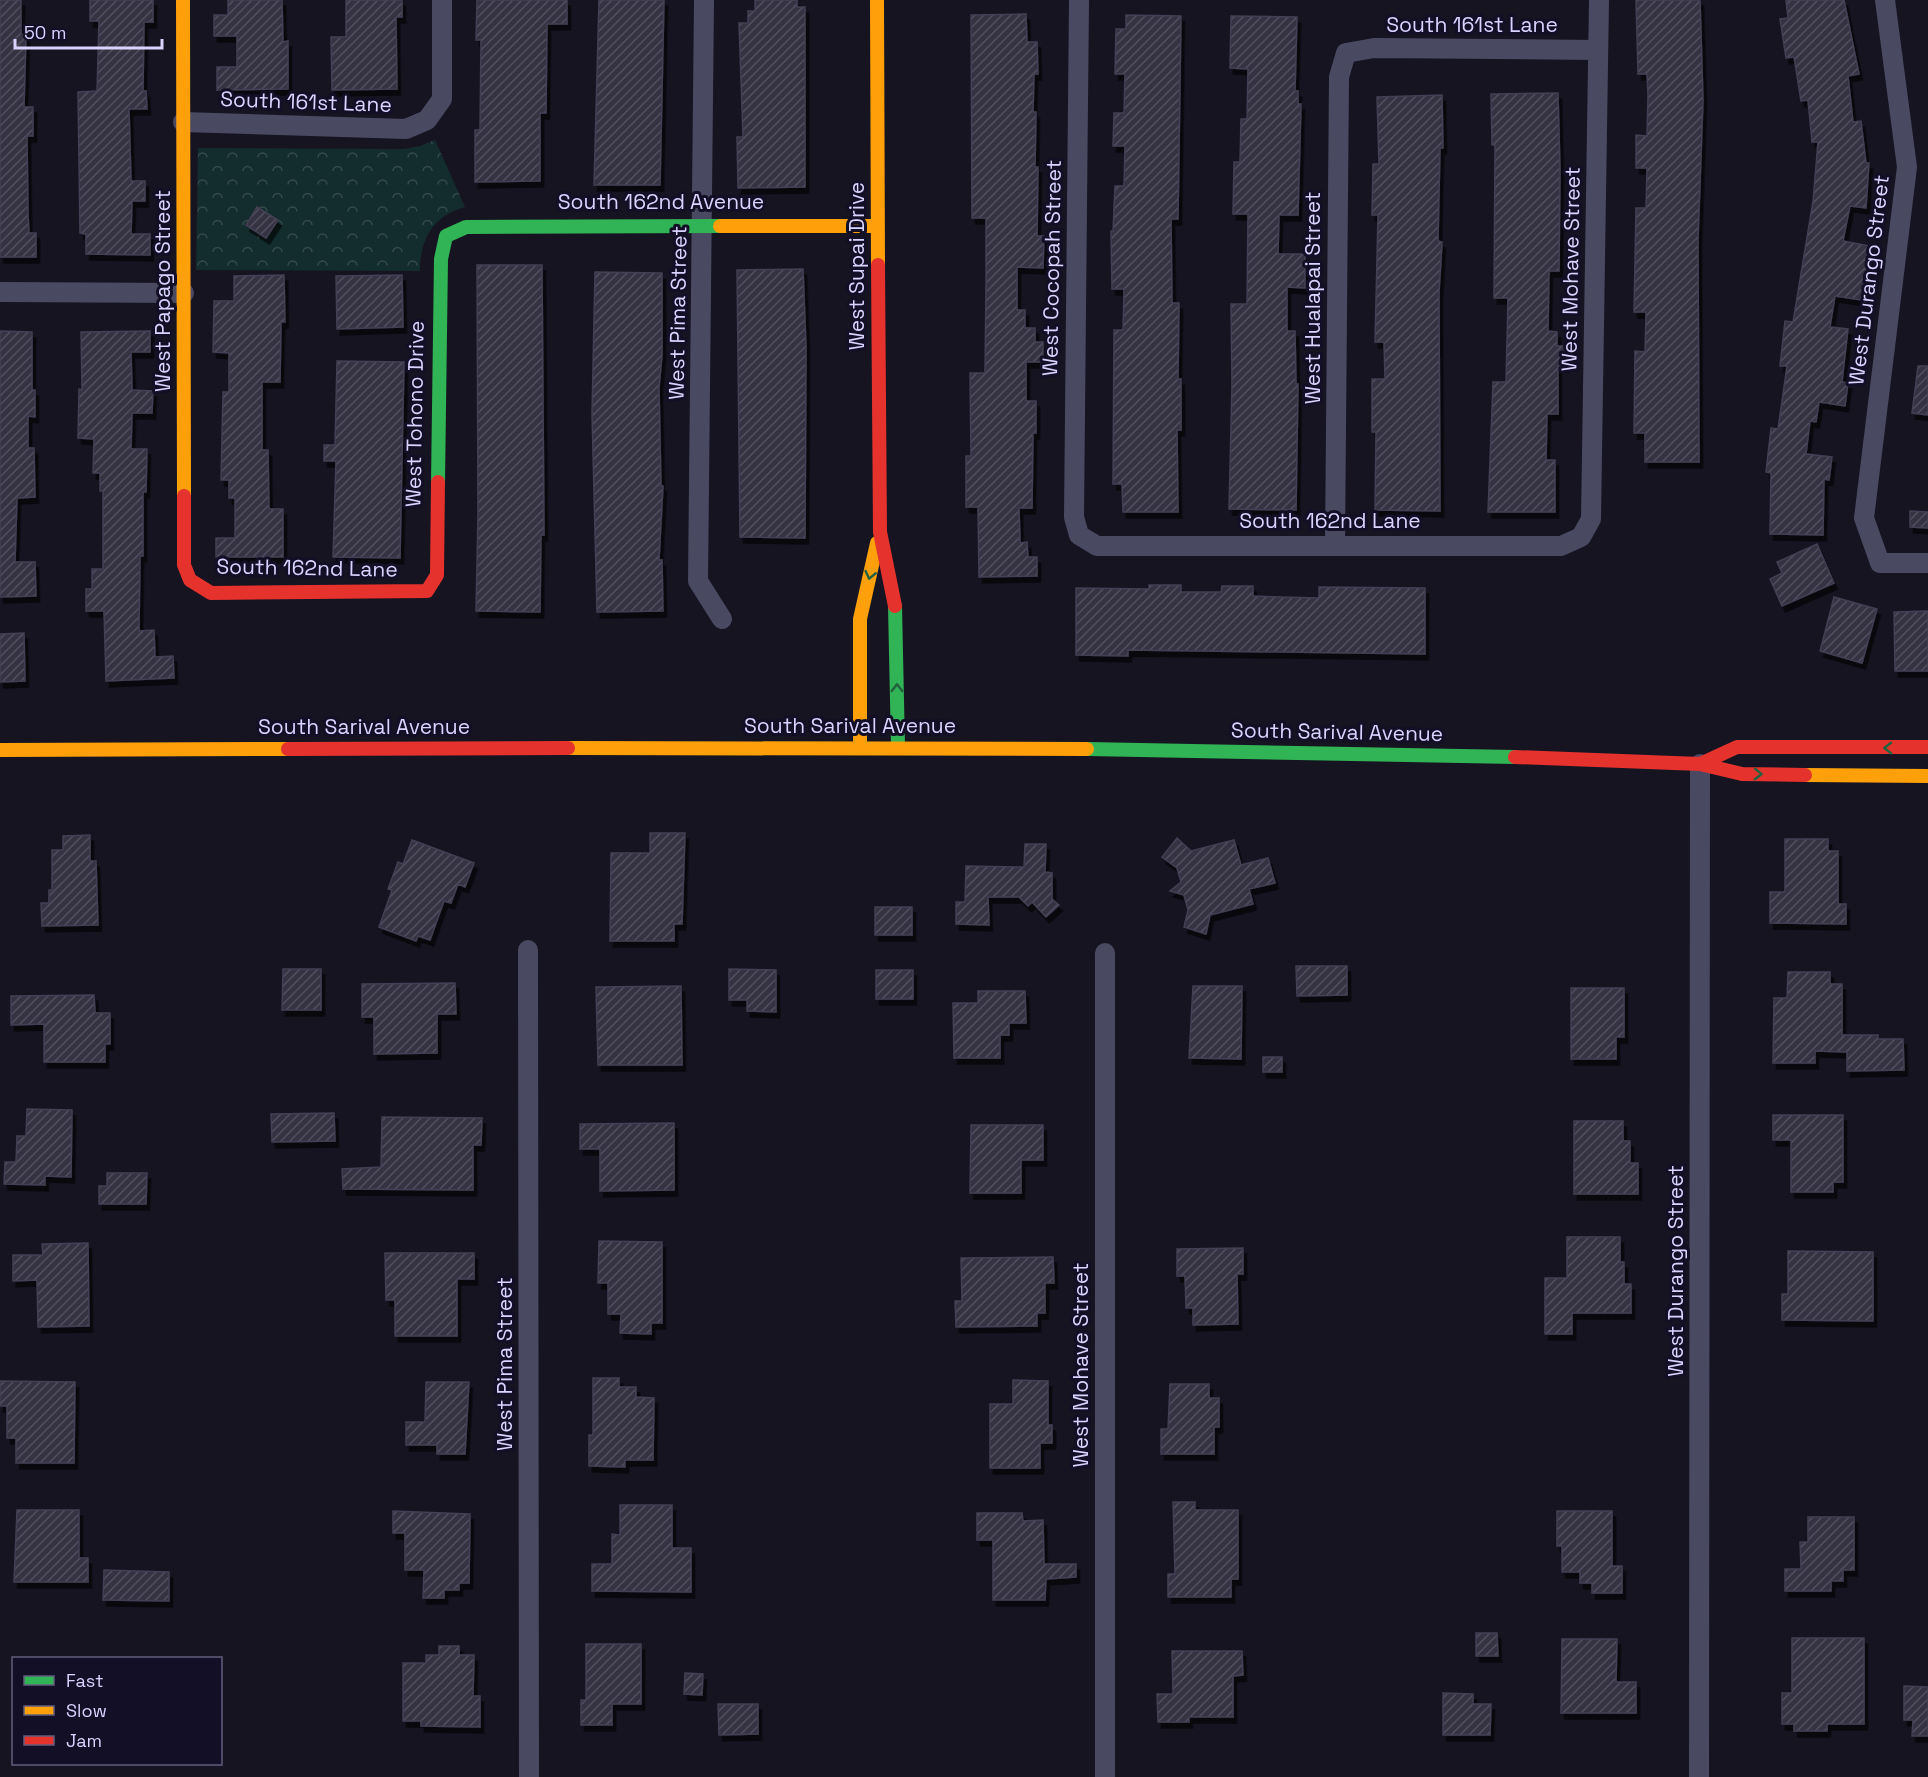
<svg xmlns="http://www.w3.org/2000/svg" width="1928" height="1777" viewBox="0 0 1928 1777" font-family="'Space Grotesk',sans-serif">
<defs>
<pattern id="forest-crowns" width="20" height="18" patternUnits="userSpaceOnUse" patternTransform="scale(1.5)"><rect width="20" height="18" fill="#132c2d"/><path d="M2 6a3 3 0 1 1 6 0M12 15a3 3 0 1 1 6 0" fill="none" stroke="#354a4c"/></pattern>
<pattern id="building-hatch" width="6" height="6" patternUnits="userSpaceOnUse" patternTransform="scale(1.5)"><rect width="6" height="6" fill="#343243"/><path d="M-1 1l2-2M0 6l6-6M5 7l2-2" fill="none" stroke="#514f5f"/></pattern>
<filter id="shadow"><feDropShadow dx="3.5" dy="6" stdDeviation="0" flood-color="#0009"/></filter>
</defs>
<rect width="100%" height="100%" fill="#161421"/>
<path fill="url(#forest-crowns)" d="M435,140L465,207C433,216 420,239 420,271L196,270L198,148L404,149L420,146Z"/>
<path fill="url(#building-hatch)" stroke="#433f54" stroke-width="1.5" filter="url(#shadow)" d="M0,0H21V34L26,35L24,107H33V136H27L28,214L29,233H36V257H0Z
M90,0H153V22H144L143,91H146L147,109H129L131,181H145V201H132L131,234H150V255L86,254V234L80,233L78,92L97,91L99,21H90Z
M228,0H282L283,42L288,41V89L217,90V67H237V36H214V15H228Z
M346,0H402V17H396L397,89L332,90L331,37H346Z
M477,0H567V24H547L546,113H540V181L475,182V130H480L481,40H476Z
M599,0H664L660,185H594Z
M755,0H797V7H805V187L738,188L737,137H743L739,23H748V11H755Z
M1636,0H1700L1703,100L1698,240L1699,462H1645V433H1634L1635,351L1645,352L1646,312H1634L1636,208H1646L1647,168H1636V135L1647,136L1648,95L1647,74H1638Z
M1786,0H1844L1859,74L1848,76L1853,122L1861,121L1866,163H1869L1866,208L1850,206L1843,241L1870,246L1861,300L1835,296L1830,327L1848,329L1842,382L1848,383L1845,406L1819,402L1816,422L1810,421L1806,454L1832,457L1829,480L1824,479L1823,535L1770,534L1771,473L1766,472L1771,428L1778,429L1787,366H1780L1785,321L1793,322L1813,201L1818,142H1812L1808,100L1801,101L1794,57L1786,58L1780,19L1788,18Z
M1026,14L1027,42H1037L1038,74H1034L1033,112H1036L1035,167H1038L1037,236H1044L1043,268L1017,267V310H1025V328H1035V342H1043V362H1026V401H1036V433H1033L1032,508H1019L1020,543L1027,542L1028,557H1037V576L979,577L978,507H966V456H971L970,373H985L986,285V218H972L971,15Z
M1126,15L1181,16L1178,219H1171L1172,303H1179L1178,379H1181V430H1177L1178,512H1123L1122,484H1113L1114,330H1123L1124,289H1112L1111,231H1113L1115,186H1124L1125,146H1113L1114,113H1124L1125,74H1115L1116,29H1126Z
M1231,16L1297,17L1295,91H1298V104H1301L1298,215H1279L1278,254H1305V288L1287,287V331H1295L1296,384H1298L1296,510L1229,509L1232,384L1231,304H1247L1248,214H1233L1234,162H1240L1241,119H1247L1248,69L1230,68Z
M1558,93L1560,170L1559,271H1549L1548,331L1557,332V346H1566L1565,366H1558V414H1547L1546,460H1555V512H1488L1493,382H1506L1508,298H1494L1495,145H1492L1491,94Z
M1442,95L1443,148H1440L1438,241L1442,242L1439,293L1440,511L1375,510L1376,432H1372V379H1385L1384,342H1375L1378,215H1372L1373,164H1379L1377,97Z
M257,207L278,220L266,238L246,225Z
M477,265H542L544,535H541L540,612L476,611L478,514Z
M803,269L806,347L805,538L740,537L737,270Z
M595,272L662,273V355L659,388L661,486H663L659,560H662L663,611L597,612L592,414Z
M284,275L285,322H281L280,382H262V450H268L269,509H283V557H216V538H235V498H229V480H221L223,392H229V353L213,352L214,301H234V276Z
M402,275L403,327L337,329L336,276Z
M0,331L32,332V390H35V417L28,416V448H34L35,497L17,498L15,562H35L36,596L0,597Z
M150,331V352H131L132,390L153,391L152,413H132L131,449H147L146,492H143V556H140L139,631L154,630L155,657L173,656L174,678L106,681L104,611H86V589H92V569H103V491H100V473H93L94,439L78,438L79,389L82,390L81,332Z
M337,361L404,362L400,558L333,557L336,461H324V445H335Z
M1918,366H1928V415L1912,413Z
M1910,511L1928,512V528L1910,527Z
M1817,544L1834,583L1782,606L1770,579L1782,573L1777,562Z
M1149,585H1181V592H1221L1222,586H1253V596L1281,597L1319,598V587L1425,588V654L1128,650V656L1076,655V588L1149,589Z
M1834,597L1877,609L1862,663L1820,651Z
M1928,611V671H1895L1894,612Z
M24,633L25,681L0,682V634Z
M650,833H685L682,924H674V941H610L611,853H650Z
M90,835V861H96L98,925L42,926L41,903H49V890H52V850H63V836Z
M1177,838L1191,851L1234,840L1241,865L1268,858L1275,883L1249,889L1253,904L1210,915L1206,934L1184,927L1188,910L1184,895L1170,891L1181,882L1177,868L1162,857Z
M1785,839H1828V851H1838V904H1846V924L1770,923V892H1785Z
M412,840L474,863L465,887L458,884L451,903L444,901L430,940L418,936L416,941L379,927L392,890L388,889L398,862L403,864Z
M1025,844H1046L1045,872L1052,873V899L1059,905L1046,917L1032,902L1028,906L1019,897H988L989,925L956,924V902H965L966,866L1024,867Z
M875,907H912V935H875Z
M1296,966H1347V995L1297,996Z
M283,969H321V1010H282Z
M729,969L776,970V1012L747,1011V1000H729Z
M876,970H913V999H876Z
M1788,972H1830V984H1842V1035H1878V1039H1903L1904,1070L1847,1071V1052L1815,1051V1063H1773L1774,998H1787Z
M455,983L456,1014H437V1053L374,1054V1017H362V984Z
M681,986L682,1065H598L596,987Z
M1193,986H1242L1241,1059L1189,1058Z
M1571,988H1624V1037H1616V1059H1571Z
M978,991H1025L1026,1023H1009V1035H1000V1058H954L953,1003H978Z
M94,995L95,1013H110V1044H105V1062H44V1024L11,1025V996Z
M1263,1057H1282V1072H1263Z
M27,1109L72,1110L71,1177L45,1176V1185L4,1184L5,1162H16L17,1136H26Z
M334,1113L335,1141L272,1142L271,1114Z
M1773,1115H1843V1182H1833V1192H1791V1140H1773Z
M382,1117L482,1118L481,1145H473V1190L343,1189L342,1169L381,1167Z
M1574,1121H1623V1141H1630V1163H1638V1194H1574Z
M674,1123V1190L600,1191V1149H580V1124Z
M971,1125H1043V1160H1021V1193H970Z
M107,1173H147L146,1204H99V1186H107Z
M1567,1237H1620V1262H1624V1284H1631V1313H1572V1334H1545V1278H1567Z
M599,1241L662,1242V1323H651V1334L620,1333L621,1314H608V1283H598Z
M88,1243L89,1326L38,1327L37,1280L13,1281V1255H43L42,1244Z
M1243,1248V1274H1237L1238,1324L1193,1325V1308H1186L1185,1276H1177V1249Z
M1788,1251L1873,1252V1321L1782,1320V1294H1788Z
M385,1253H474V1279H457V1336H395V1300H386Z
M1053,1257L1054,1283H1045V1313H1037V1326L956,1327L955,1301H962L961,1258Z
M593,1378H619V1387H636V1397L654,1398L653,1460H625V1467L589,1466V1435H593Z
M1013,1380L1048,1381V1425H1052V1443H1040V1468H990V1404H1013Z
M0,1381L75,1382L74,1463H16V1438H7V1406H0Z
M426,1382H469L465,1454H437V1445H406V1422H425Z
M1170,1384H1209V1398H1219V1427H1214V1454H1161V1429H1168Z
M1173,1502H1195V1510H1238V1579H1231V1597H1168V1574H1175Z
M620,1505H672V1548H691V1592L592,1591V1564H612V1534L620,1535Z
M17,1510H79V1558H88V1582H14Z
M393,1511L470,1514L469,1583H459V1590H444V1598H423L424,1570H405V1533H393Z
M1557,1511H1612V1566H1622V1593H1592V1583H1580V1572H1562V1546H1557Z
M977,1513H1022L1023,1521L1043,1520L1044,1564H1076V1577L1046,1579L1045,1600H993V1540H977Z
M1808,1517H1854V1570H1843V1581H1831V1591H1785V1569H1801L1800,1542H1808Z
M104,1570L169,1572V1601L103,1600Z
M1476,1633H1497L1498,1656H1476Z
M1792,1638H1864V1724H1827V1731H1794V1724H1782V1693H1792Z
M1562,1639H1617L1616,1682H1636V1713H1561Z
M586,1644H641V1704H612V1725H581V1700H586Z
M439,1646H459V1655H474L473,1696H480V1727L421,1726V1721H403V1663H426V1655H439Z
M1172,1651H1242L1243,1675L1233,1676V1717H1189V1722H1158L1157,1694H1173Z
M685,1673L703,1674L702,1695L684,1694Z
M1904,1686L1928,1687V1736H1912L1913,1720H1904Z
M1443,1693L1473,1694V1704H1491L1490,1735H1443Z
M718,1704H758V1734L719,1735Z"/>
<g fill="none" stroke-linecap="round" stroke-linejoin="round">
<path stroke="#4a4962" stroke-width="20" d="M704,0L698,581L722,619
M1079,0L1074,517L1079,535L1097,546H1561L1581,537L1591,519L1599,0
M1885,0L1907,167L1864,518L1880,563H1928
M183,122L406,129L427,120L442,99V0
M0,292L184,293
M1335,545L1339,77L1346,53L1374,48L1598,50
M528,950L529,1777
M1105,953V1777
M1699,1777L1700,764"/>
<path stroke="#30b455" stroke-width="14" d="M438,482L441,259L446,236L466,227L720,226
M895,606L898,747
M1087,749L1515,757"/>
<path stroke="#ff9f0a" stroke-width="14" d="M183,0L184,496
M877,0L878,265
M720,226H878
M860,746V619L877,543
M568,748L1087,749
M0,750L288,749
M1805,775L1928,776"/>
<path stroke="#e5322d" stroke-width="14" d="M878,265L880,532L895,606
M184,496V565L190,580L211,593L427,591L437,575L438,482
M288,749L568,748
M1515,757L1700,764L1742,774L1805,775
M1700,764L1737,747H1928"/>
</g>
<defs><path id="oneway-chevron" d="M-2-3.5L2.5 0L-2 3.5" fill="none" stroke-width="1.6" stroke-linecap="round" stroke-linejoin="round" transform="scale(1.5)"/></defs>
<g stroke="#22623e">
<use href="#oneway-chevron" transform="translate(870 575) rotate(103)"/>
<use href="#oneway-chevron" transform="translate(897 688) rotate(-90)"/>
<use href="#oneway-chevron" transform="translate(1888 748) rotate(180)"/>
<use href="#oneway-chevron" transform="translate(1758 774) rotate(1)"/>
</g>
<g text-anchor="middle" stroke-width="6" stroke-linejoin="round" paint-order="stroke">
<g font-size="21" fill="#d9d4ff" stroke="#130f26">
<text x="1472" y="32">South 161st Lane</text>
<text transform="translate(306 102) rotate(2)" y="7">South 161st Lane</text>
<text x="661" y="209">South 162nd Avenue</text>
<text transform="translate(857 266) rotate(-90)" y="7">West Supai Drive</text>
<text transform="translate(1052 268) rotate(-89)" y="7">West Cocopah Street</text>
<text transform="translate(1571 269) rotate(-89)" y="7">West Mohave Street</text>
<text transform="translate(1869 280) rotate(-83)" y="7">West Durango Street</text>
<text transform="translate(163 291) rotate(-90)" y="7">West Papago Street</text>
<text transform="translate(1313 298) rotate(-90)" y="7">West Hualapai Street</text>
<text transform="translate(678 313) rotate(-89)" y="7">West Pima Street</text>
<text transform="translate(415 414) rotate(-89)" y="7">West Tohono Drive</text>
<text x="1330" y="528">South 162nd Lane</text>
<text transform="translate(307 568) rotate(1)" y="7">South 162nd Lane</text>
<text x="850" y="733">South Sarival Avenue</text>
<text x="364" y="734">South Sarival Avenue</text>
<text transform="translate(1337 732) rotate(1)" y="7">South Sarival Avenue</text>
<text transform="translate(1676 1271) rotate(-90)" y="7">West Durango Street</text>
<text transform="translate(505 1364) rotate(-90)" y="7">West Pima Street</text>
<text transform="translate(1081 1365) rotate(-90)" y="7">West Mohave Street</text>
</g>
</g>
<rect x="12" y="1657" width="210" height="108" fill="#130f26" stroke="#625e7d" stroke-width="1.5"/>
<rect x="24" y="1676" width="30" height="9" fill="#30b455" stroke="#625e7d" stroke-width="1.5"/>
<text x="66" y="1687" font-size="18" fill="#d9d4ff">Fast</text>
<rect x="24" y="1706" width="30" height="9" fill="#ff9f0a" stroke="#625e7d" stroke-width="1.5"/>
<text x="66" y="1717" font-size="18" fill="#d9d4ff">Slow</text>
<rect x="24" y="1736" width="30" height="9" fill="#e5322d" stroke="#625e7d" stroke-width="1.5"/>
<text x="66" y="1747" font-size="18" fill="#d9d4ff">Jam</text>
<path d="M15 39v9h147v-9" fill="none" stroke="#d9d4ff" stroke-width="3"/>
<text x="24" y="39" font-size="18" fill="#d9d4ff" stroke="#130f26" stroke-width="4.5" paint-order="stroke">50 m</text>
</svg>
